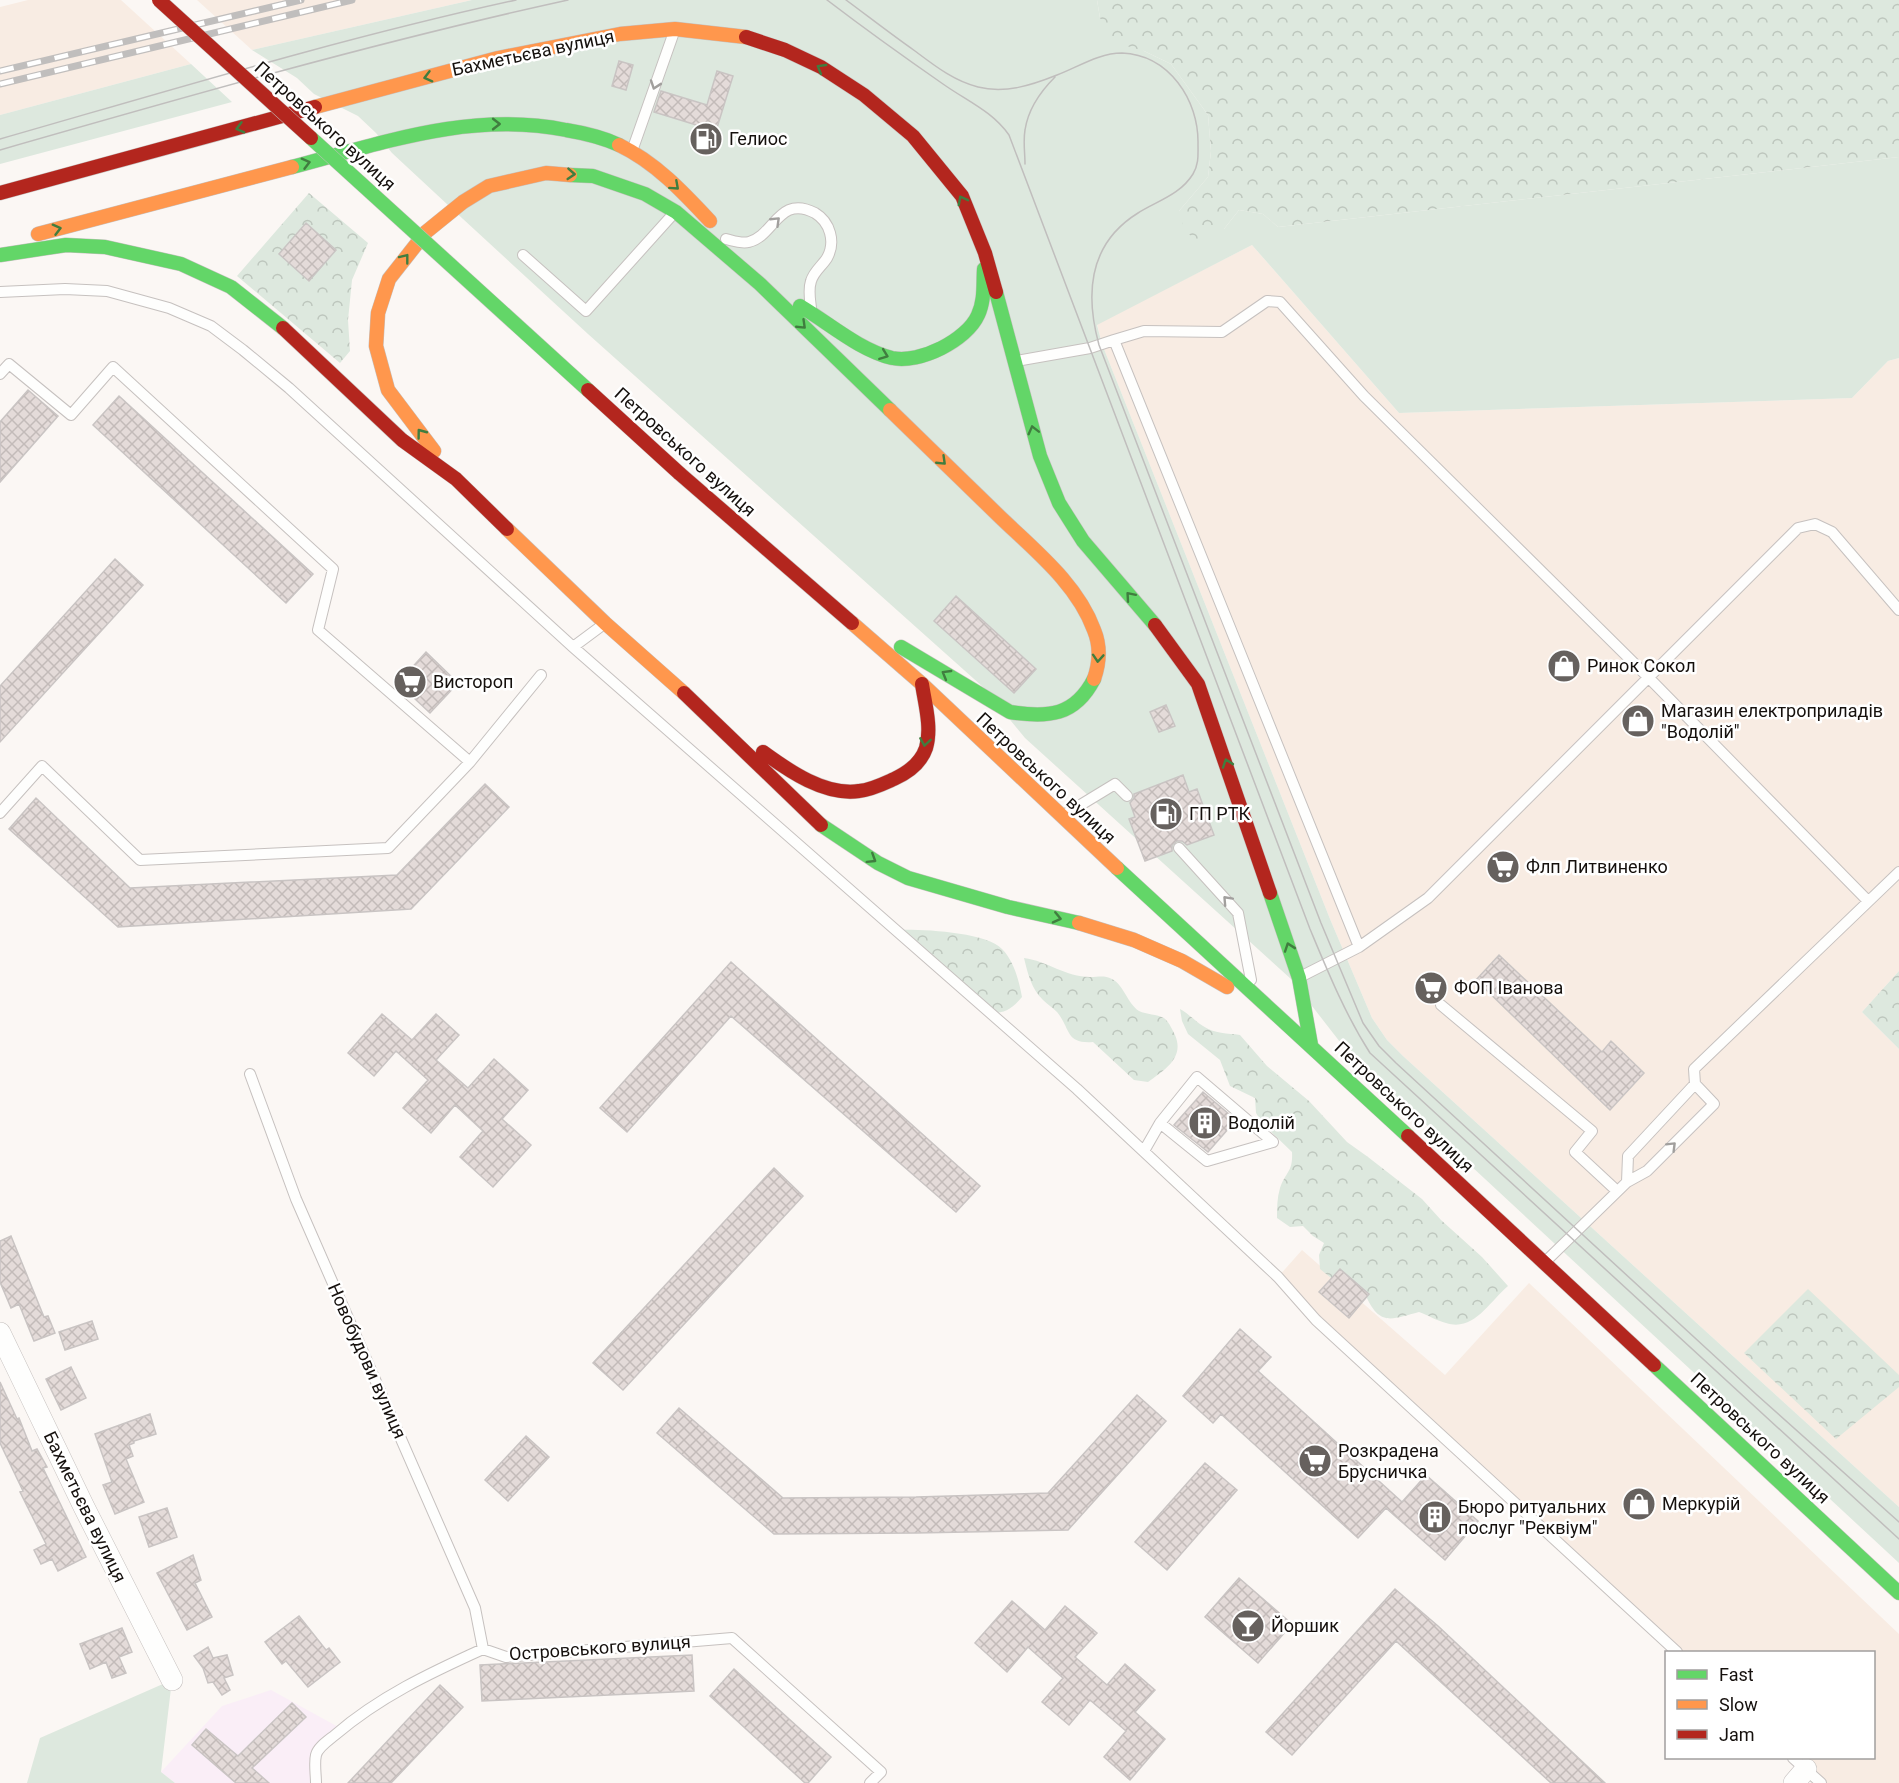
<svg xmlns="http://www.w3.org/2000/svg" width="1899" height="1783" viewBox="0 0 1899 1783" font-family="Roboto,sans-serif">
<defs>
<pattern id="forest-crowns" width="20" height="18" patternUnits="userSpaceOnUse" patternTransform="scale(1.5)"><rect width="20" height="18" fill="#dde8de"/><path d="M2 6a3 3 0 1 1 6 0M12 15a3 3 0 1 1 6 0" fill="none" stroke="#bdc6bd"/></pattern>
<pattern id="building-cross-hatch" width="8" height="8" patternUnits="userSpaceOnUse" patternTransform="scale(1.5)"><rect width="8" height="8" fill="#e4dbd9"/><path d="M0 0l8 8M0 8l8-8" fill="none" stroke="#c3bbb9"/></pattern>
</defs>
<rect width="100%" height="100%" fill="#fbf7f4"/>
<path fill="#f8ece3" d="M28,0H121L191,64L0,115V7Z
M197,0H472L252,50Z
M1252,245L1399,413L1852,398L1888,361L1899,358V971L1862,1012L1899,1049V1507L1403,1056L1387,1040L1372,1018L1330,919L1102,344L1097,324Z
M1302,1250L1445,1375L1529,1283L1899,1634V1783H1821L1793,1758H1874V1652H1677L1316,1320L1278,1277Z"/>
<path fill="#faeef7" d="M271,1690L342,1729L316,1754V1783H175L161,1772L222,1706Z"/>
<path fill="#dde8de" d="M472,0H1097L1100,18L1144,51L1171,64L1208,115L1211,151L1208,177L1179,211L1224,229L1239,210L1263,214L1278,227L1899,157V358L1888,361L1852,398L1399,413L1252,245L1097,325L1102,344L1330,919L1372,1018L1387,1040L1403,1056L1899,1507V1563L1347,1051L1291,979L1025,738L983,687L588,334L463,219L392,153L376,133L358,116L314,94L297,78L252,50Z
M191,64L232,102L0,164V115Z
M172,1680L161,1772L175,1783H27L40,1738Z"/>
<path fill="url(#forest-crowns)" d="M1097,0H1899V157L1278,227L1263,214L1239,210L1224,229L1200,247L1184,228L1179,211L1208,177L1211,151L1208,115L1171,64L1144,51L1113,42L1100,18Z
M309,193L368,243L352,280L348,320L350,351L340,363L237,276Z
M897,930C921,929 986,932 1002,949C1014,961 1019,981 1022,997C1012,1009 1005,1014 988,1013Z
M1024,958C1047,961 1066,977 1090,977C1099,977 1104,975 1112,979C1124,985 1127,1003 1139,1011C1147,1015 1159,1014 1165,1019C1169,1022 1173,1031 1175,1035C1185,1058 1164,1070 1148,1082L1134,1080L1093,1042C1065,1044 1071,1029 1057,1012C1053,1008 1047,1004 1043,1000C1031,988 1028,974 1024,958Z
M1899,971V1049L1862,1012Z
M1180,1009C1189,1014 1195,1021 1203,1026C1214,1034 1228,1033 1240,1035L1267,1066L1309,1101L1347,1142L1368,1157L1422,1199L1441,1220L1482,1257L1508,1286C1489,1302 1474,1332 1446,1323C1437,1321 1428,1315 1419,1312C1392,1319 1380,1327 1366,1296L1341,1286L1320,1269L1319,1255L1324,1243L1313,1236L1303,1226L1290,1227L1277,1218C1277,1208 1277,1198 1280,1188C1286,1171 1293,1172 1292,1152L1263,1124L1256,1113L1255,1098L1230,1086L1220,1060L1188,1034L1182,1021Z
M1808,1289L1899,1375V1387L1836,1439L1744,1353Z"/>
<path fill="url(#building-cross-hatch)" stroke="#c9c4c3" stroke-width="1.5" d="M619,61L633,65L626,90L612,86Z
M717,71L733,76L716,131L654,112L661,91L707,105Z
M306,223L336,250L309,281L279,254Z
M28,390L58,416L0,482V422Z
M119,396L313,574L286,603L93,425Z
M115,559L143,585L0,742V686Z
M956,596L1036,669L1014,693L934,621Z
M426,652L458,683L430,713L398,683Z
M1166,705L1175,726L1159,732L1150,712Z
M1183,775L1189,792L1197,789L1214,835L1187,845L1182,841H1177L1172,845V851L1145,861L1129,819L1135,817L1130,803L1134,798V794Z
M485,784L509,807L411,909L118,927L9,829L36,798L130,888L397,875Z
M1499,955L1602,1052L1611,1041L1644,1073L1610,1110L1476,980Z
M731,962L980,1186L956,1212L731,1016L627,1132L600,1108Z
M382,1014L412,1040L436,1014L459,1035L436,1060L468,1088L494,1059L528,1090L502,1119L531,1145L493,1187L460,1157L483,1131L455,1105L431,1133L403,1108L428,1080L396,1051L374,1076L348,1053Z
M1203,1092L1236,1120L1208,1152L1174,1125Z
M774,1168L803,1196L623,1390L593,1363Z
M11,1236L44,1317L48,1316L55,1333L34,1341L19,1304L11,1308L0,1282V1241Z
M1340,1269L1369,1294L1349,1318L1319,1292Z
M92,1321L98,1339L65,1350L59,1332Z
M1240,1329L1271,1357L1258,1371L1402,1502L1426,1475L1478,1521L1445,1560L1386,1508L1358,1538L1221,1414L1213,1423L1183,1396Z
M71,1367L86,1398L61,1410L46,1379Z
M0,1382L17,1419L19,1418L32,1451L37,1449L47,1467L43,1468L86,1557L58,1571L52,1559L41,1564L34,1550L46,1544L20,1492L23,1491L0,1443Z
M1137,1395L1166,1421L1068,1530L916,1533L774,1534L657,1433L679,1408L783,1498L916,1497L1048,1493Z
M150,1414L156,1434L134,1441V1443L129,1445L133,1456L126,1459L144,1502L115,1514L103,1485L112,1482L95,1434Z
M526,1436L549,1457L508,1501L485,1480Z
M1205,1463L1237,1490L1167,1570L1135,1542Z
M167,1508L177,1537L149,1547L139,1517Z
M193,1555L201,1580L195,1583L212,1617L187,1630L157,1573Z
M1239,1578L1292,1624L1258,1663L1205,1617Z
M1395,1589L1438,1626L1605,1783H1551L1396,1641L1292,1755L1266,1732Z
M1012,1601L1045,1630L1065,1606L1097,1633L1075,1657L1107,1685L1125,1664L1155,1690L1135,1712L1165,1739L1130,1780L1104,1757L1126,1731L1090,1700L1069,1725L1042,1702L1063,1678L1028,1647L1007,1672L975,1643Z
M299,1616L326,1650L329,1648L340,1662L308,1687L286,1661L282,1664L265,1642Z
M122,1628L132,1652L119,1657L126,1673L112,1678L106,1662L90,1669L80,1644Z
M208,1647L213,1658L227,1655L233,1675L224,1678L230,1690L222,1695L213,1682L208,1683L203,1668L194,1656Z
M692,1655L694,1691L482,1701L480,1665Z
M734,1669L831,1757L808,1783H805L710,1696Z
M440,1685L463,1707L391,1783H348Z
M292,1703L306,1717L252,1768L269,1783H236L192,1745L206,1729L238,1756Z"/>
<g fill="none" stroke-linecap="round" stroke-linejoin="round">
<g stroke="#c6c1bf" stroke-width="12">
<path id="lane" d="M632,151L674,32
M726,239C734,241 741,244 749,242C774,236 779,194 815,213C830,222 836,242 827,258C822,266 814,271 811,281C808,290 810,299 811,308
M523,255L586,311L675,212
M0,292L65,289L107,291L169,308L211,326L243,350L289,388L573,647L1077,1089L1278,1277L1316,1320L1677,1652
M1114,340L1144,331L1222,332L1267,301L1280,302L1364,396L1648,677L1868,901
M1016,361L1090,348L1114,340L1359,947L1302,976
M0,374L9,364L71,415L113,367L333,569L318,630L470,762
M573,647L604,624
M0,813L42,766L140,860L388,848L470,762L541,675
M1064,815L1115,784L1127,796
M1179,848L1238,913L1251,980
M1359,947L1428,898L1798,528L1815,524L1832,532L1899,610
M1441,1005L1592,1131L1575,1152L1617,1191
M250,1074L296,1199L475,1608L483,1649
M1695,1084L1694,1069L1899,872
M1160,1123L1207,1161L1273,1142
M1144,1151L1160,1123L1197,1077L1273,1142
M1545,1262L1627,1182L1647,1171L1714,1104L1695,1084L1628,1156L1627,1182
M1793,1758L1821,1783
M316,1783C316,1775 314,1763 316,1755C318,1747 329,1740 335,1735C379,1697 430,1673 483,1649L506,1657L732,1638L881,1772L870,1783"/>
</g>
<g stroke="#c6c1bf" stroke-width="22">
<path id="street" d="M0,1333L84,1507L172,1680
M1794,1783L1806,1769"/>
</g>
<g stroke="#c6c1bf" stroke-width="15">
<path id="fast" d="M292,167C383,143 470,111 566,130C584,133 602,137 619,145
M570,175L593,176L645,194L676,212L760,284L890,410
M0,255L66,245L105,247L181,264L231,287L283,328
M996,292L1040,456L1059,503L1083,541L1155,625
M800,306C829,323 859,350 892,358C920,364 967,340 978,315C985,300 983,284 984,269
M901,647L1010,712C1048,718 1075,716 1094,679
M821,825L878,863L908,878L1008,907L1079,923
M1117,868L1408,1136
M1270,893L1299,978L1311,1045
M1654,1365L1899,1593"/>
</g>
<g stroke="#c6c1bf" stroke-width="15">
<path id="slow" d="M315,107L498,58L620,34L675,29L746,37
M619,145C655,162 683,192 710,221
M38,234L292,167
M890,410C926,445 962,480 998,515C1033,549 1077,583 1094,630C1101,647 1100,662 1094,679
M434,451L388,390L376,346L378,313L389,279L426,232L463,202L489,186L546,173L570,175
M507,529L605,623L684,693
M852,623L922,684L1117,868
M1079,923L1134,940L1182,961L1227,987"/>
</g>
<g stroke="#c6c1bf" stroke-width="15">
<path id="jam" d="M746,37L785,50L821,67L864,95L913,136L962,196L985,253L996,292
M0,193L315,107
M283,328L402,440L456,479L507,529
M679,473L852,623
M1155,625L1198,684L1270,893
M684,693L821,825
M763,752C789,771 825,796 859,791C871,790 883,784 894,779C907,773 921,763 926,748C932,728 925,704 922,684
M1408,1136L1654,1365"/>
</g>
<use href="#lane" stroke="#fefefd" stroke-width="10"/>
<use href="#street" stroke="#fefefd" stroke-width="21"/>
<use href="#fast" stroke="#63d668" stroke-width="14"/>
<use href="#slow" stroke="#ff974d" stroke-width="14"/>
<use href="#jam" stroke="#b3261e" stroke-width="14"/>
<path stroke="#c0bebd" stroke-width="1.5" d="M827,0C865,29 904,57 943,84C967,101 992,111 1009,135L1310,929C1328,972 1345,1014 1370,1053L1899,1539
M846,0C869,17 892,35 915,51C935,66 954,81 978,87C1005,94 1032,85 1057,75C1078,67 1099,53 1122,53C1169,55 1199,100 1198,144C1198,155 1199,164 1193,174C1180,195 1157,201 1138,213C1088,244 1085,294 1099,345L1321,923L1363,1023L1379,1046L1396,1063L1757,1395L1899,1522
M0,139C171,90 342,38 516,0
M0,150C188,96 377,42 568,0
M1025,164C1025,153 1023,141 1025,130C1028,110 1041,91 1055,77"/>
<g stroke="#c0bebd" stroke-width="7">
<path id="rail" d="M0,71L301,0
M0,84L352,0"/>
</g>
<use href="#rail" stroke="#fff" stroke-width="4.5" stroke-dasharray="14" stroke-linecap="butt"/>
<g stroke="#c6c1bf" stroke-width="15" stroke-linecap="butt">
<path id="fast-bridge" d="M311,138L588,390"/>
</g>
<g stroke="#c6c1bf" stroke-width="15" stroke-linecap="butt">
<path id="jam-bridge" d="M159,0L311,138
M588,390L679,473"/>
</g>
<use href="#fast-bridge" stroke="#63d668" stroke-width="14"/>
<use href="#jam-bridge" stroke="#b3261e" stroke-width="14"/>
</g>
<defs><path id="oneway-chevron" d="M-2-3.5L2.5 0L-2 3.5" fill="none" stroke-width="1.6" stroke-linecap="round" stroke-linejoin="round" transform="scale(1.5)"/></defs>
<g stroke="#407d3f">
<use href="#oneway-chevron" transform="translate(821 68) rotate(-150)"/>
<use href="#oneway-chevron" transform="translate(428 77) rotate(165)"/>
<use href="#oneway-chevron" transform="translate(496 124)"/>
<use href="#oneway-chevron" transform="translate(240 128) rotate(165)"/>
<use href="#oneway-chevron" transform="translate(306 163) rotate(-15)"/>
<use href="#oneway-chevron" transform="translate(571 174) rotate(4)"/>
<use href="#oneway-chevron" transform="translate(675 186) rotate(42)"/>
<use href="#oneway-chevron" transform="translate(962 200) rotate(-118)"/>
<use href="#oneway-chevron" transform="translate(57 229) rotate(-15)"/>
<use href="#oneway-chevron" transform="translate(405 258) rotate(-52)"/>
<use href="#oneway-chevron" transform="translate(802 325) rotate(44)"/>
<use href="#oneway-chevron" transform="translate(884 355) rotate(21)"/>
<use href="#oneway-chevron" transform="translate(1033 430) rotate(-104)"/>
<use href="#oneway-chevron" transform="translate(421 433) rotate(-127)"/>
<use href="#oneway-chevron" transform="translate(942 461) rotate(44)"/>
<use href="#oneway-chevron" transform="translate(1130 596) rotate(-131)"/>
<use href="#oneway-chevron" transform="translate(1098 658) rotate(94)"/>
<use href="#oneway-chevron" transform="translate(946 674) rotate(-150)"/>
<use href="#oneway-chevron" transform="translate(925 742) rotate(99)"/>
<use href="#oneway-chevron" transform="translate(1227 763) rotate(-109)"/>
<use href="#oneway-chevron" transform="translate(872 859) rotate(32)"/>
<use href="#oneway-chevron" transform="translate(1057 918) rotate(13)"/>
<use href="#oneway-chevron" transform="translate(1289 947) rotate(-109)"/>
</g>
<g stroke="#a19f9d">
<use href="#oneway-chevron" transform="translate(655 85) rotate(109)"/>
<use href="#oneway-chevron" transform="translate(776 221) rotate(-44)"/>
<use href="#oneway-chevron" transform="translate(1227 900) rotate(-133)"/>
<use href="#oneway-chevron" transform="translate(1672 1146) rotate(-45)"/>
</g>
<defs>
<g id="fuel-disc" transform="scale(1.725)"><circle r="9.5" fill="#66615e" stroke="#fff"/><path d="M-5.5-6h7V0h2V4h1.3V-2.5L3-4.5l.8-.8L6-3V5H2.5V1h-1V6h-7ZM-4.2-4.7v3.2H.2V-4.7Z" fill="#fff"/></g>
<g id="shop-disc" transform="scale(1.725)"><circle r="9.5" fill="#66615e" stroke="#fff"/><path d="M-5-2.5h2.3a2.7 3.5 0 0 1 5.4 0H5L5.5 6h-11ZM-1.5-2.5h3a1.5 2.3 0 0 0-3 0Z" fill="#fff"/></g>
<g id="supermarket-disc" transform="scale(1.725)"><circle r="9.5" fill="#66615e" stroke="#fff"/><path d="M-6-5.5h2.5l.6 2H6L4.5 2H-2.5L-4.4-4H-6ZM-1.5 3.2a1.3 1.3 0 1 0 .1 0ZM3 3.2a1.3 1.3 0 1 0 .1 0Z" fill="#fff"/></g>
<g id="building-disc" transform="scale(1.725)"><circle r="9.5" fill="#66615e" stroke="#fff"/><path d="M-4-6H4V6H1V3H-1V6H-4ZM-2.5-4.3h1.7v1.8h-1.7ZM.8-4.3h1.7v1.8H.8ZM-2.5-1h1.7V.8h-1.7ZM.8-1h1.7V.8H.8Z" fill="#fff"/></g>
<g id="bar-disc" transform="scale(1.725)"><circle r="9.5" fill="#66615e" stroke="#fff"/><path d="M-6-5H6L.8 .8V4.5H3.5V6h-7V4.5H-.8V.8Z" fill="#fff"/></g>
</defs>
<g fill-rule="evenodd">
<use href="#fuel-disc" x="706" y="139"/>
<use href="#shop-disc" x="1564" y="666"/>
<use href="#supermarket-disc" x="410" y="682"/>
<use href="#shop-disc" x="1638" y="721"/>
<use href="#fuel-disc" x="1166" y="814"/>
<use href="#supermarket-disc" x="1503" y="867"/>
<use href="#supermarket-disc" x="1431" y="988"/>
<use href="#building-disc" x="1205" y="1123"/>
<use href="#supermarket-disc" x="1315" y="1461"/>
<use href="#shop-disc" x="1639" y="1504"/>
<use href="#building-disc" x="1435" y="1517"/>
<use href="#bar-disc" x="1248" y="1626"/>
</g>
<g text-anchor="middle" stroke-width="5" stroke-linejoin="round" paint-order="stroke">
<g font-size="18" fill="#15100d" stroke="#fff">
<text transform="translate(533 53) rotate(-12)" y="6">Бахметьєва вулиця</text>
<text transform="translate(325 126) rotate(42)" y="6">Петровського вулиця</text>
<text transform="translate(685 452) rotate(42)" y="6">Петровського вулиця</text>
<text transform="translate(1046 778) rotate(43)" y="6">Петровського вулиця</text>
<text transform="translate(1404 1107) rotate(43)" y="6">Петровського вулиця</text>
<text transform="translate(367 1361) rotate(66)" y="6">Новобудови вулиця</text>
<text transform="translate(1760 1438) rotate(43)" y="6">Петровського вулиця</text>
<text transform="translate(85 1507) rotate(64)" y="6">Бахметьєва вулиця</text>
<text transform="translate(600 1648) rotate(-4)" y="6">Островського вулиця</text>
</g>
<g font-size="18" fill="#15100d" stroke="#fff" text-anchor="start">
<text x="729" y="145">Гелиос</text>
<text x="1587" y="672">Ринок Сокол</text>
<text x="433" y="688">Вистороп</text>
<text x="1661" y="717">Магазин електроприладів<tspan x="1661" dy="21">"Водолій"</tspan></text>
<text x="1189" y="820">ГП РТК</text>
<text x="1526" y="873">Флп Литвиненко</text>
<text x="1454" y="994">ФОП Іванова</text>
<text x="1228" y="1129">Водолій</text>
<text x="1338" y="1457">Розкрадена<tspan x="1338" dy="21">Брусничка</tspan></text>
<text x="1662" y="1510">Меркурій</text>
<text x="1458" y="1513">Бюро ритуальних<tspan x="1458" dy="21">послуг "Реквіум"</tspan></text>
<text x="1271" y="1632">Йоршик</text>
</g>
</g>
<rect x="1665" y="1651" width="210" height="108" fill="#ffffff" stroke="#a19f9e" stroke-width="1.5"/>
<rect x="1677" y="1670" width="30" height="9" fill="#63d668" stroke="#a19f9e" stroke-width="1.5"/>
<text x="1719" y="1681" font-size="18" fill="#15100d">Fast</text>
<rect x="1677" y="1700" width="30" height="9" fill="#ff974d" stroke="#a19f9e" stroke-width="1.5"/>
<text x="1719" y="1711" font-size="18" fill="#15100d">Slow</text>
<rect x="1677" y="1730" width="30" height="9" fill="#b3261e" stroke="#a19f9e" stroke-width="1.5"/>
<text x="1719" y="1741" font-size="18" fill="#15100d">Jam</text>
</svg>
